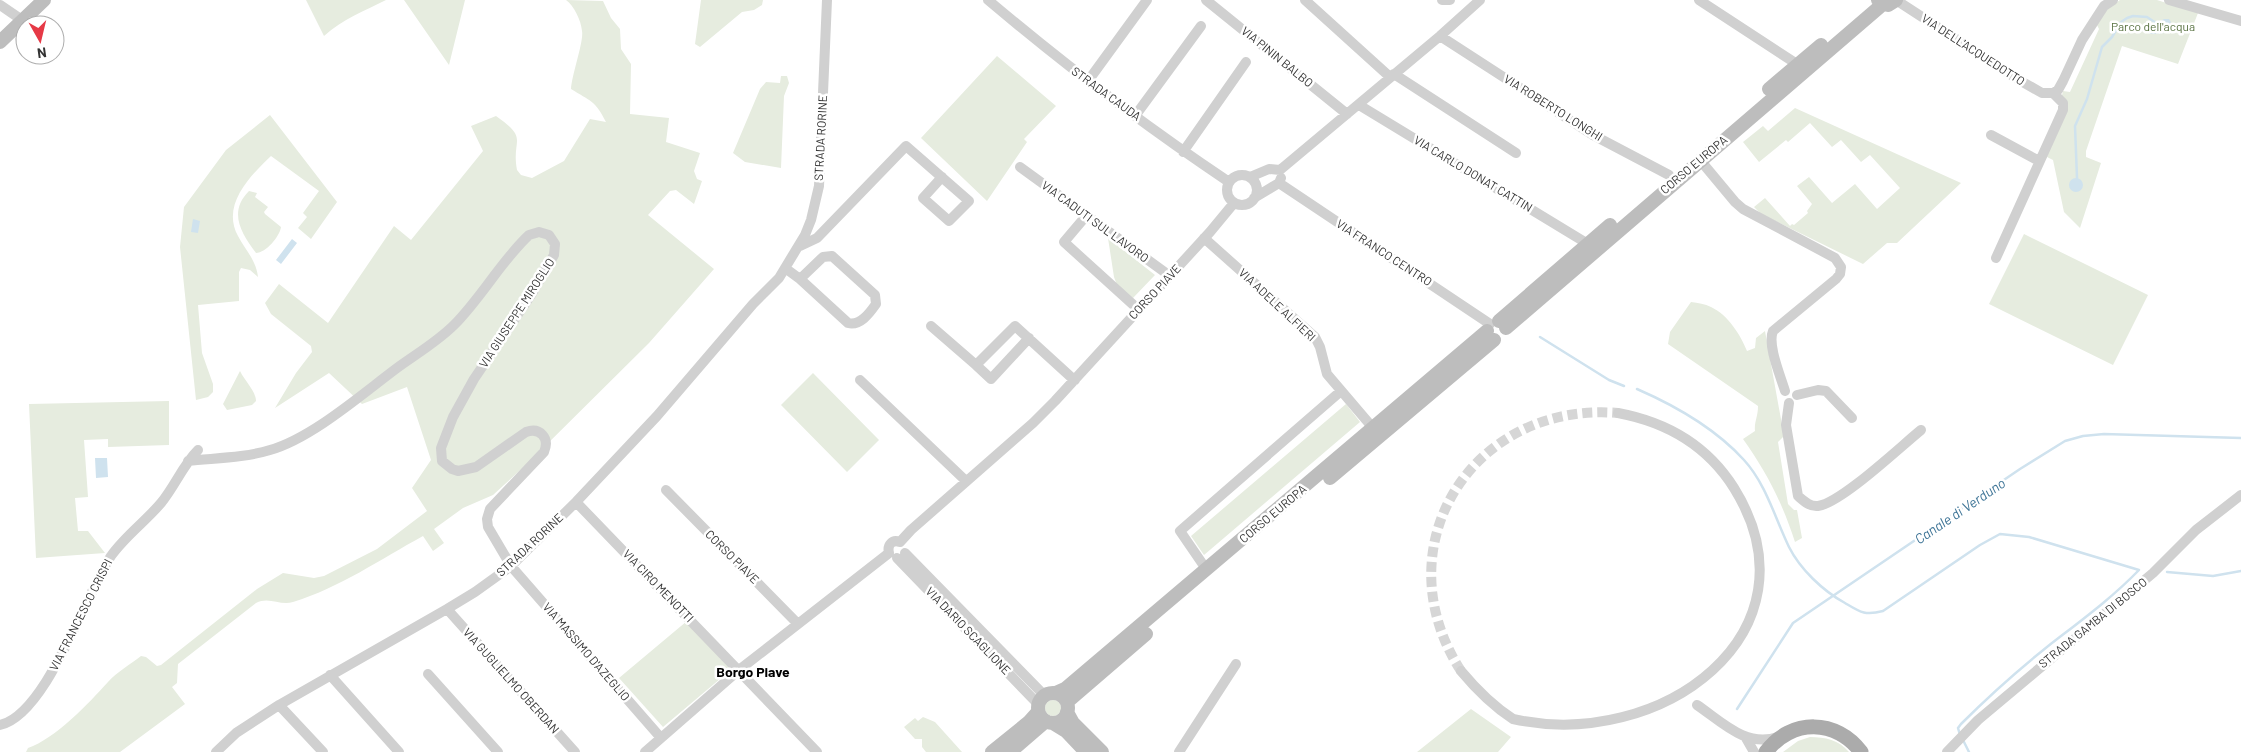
<svg xmlns="http://www.w3.org/2000/svg" width="2241" height="752" viewBox="0 0 2241 752" font-family="Barlow,sans-serif">
<rect width="100%" height="100%" fill="#fff"/>
<path fill="#e6ecdf" d="M306,0H386C364,11 343,19 324,36Z
M404,0H465L449,65Z
M566,0L603,1L611,18L620,29L621,49L631,64L630,114L669,118L666,142L700,153L694,171L697,179L702,181L694,204L676,190L670,191L648,215L714,269L649,343L527,464L493,495L463,508L434,529L444,543L433,551L423,536C381,559 339,588 293,602C280,606 269,596 256,603L178,664L177,683L172,687L185,704L120,752H26L28,748C55,739 89,703 108,682C117,672 131,664 141,656L146,657L157,666L161,665L257,589L283,573L314,578L324,576L377,549L427,511L412,488L431,460L407,387L362,404L329,373L275,408L296,373L312,352L311,346L271,314L265,303L279,284L328,323L394,226L411,240L483,151L471,126L496,116C530,140 511,138 517,170L521,175L532,178L564,161L590,119L606,122C595,100 590,101 571,89C572,74 584,41 582,31C581,20 574,6 566,0Z
M701,0H763L762,5L754,10L742,12L700,47L695,44Z
M2120,0H2157L2198,13L2178,64L2122,46L2086,151V157L2101,163L2100,166L2080,228L2064,212L2053,160L2047,157L2063,91L2070,92L2099,29L2096,23L2103,11Z
M997,56L1056,106L1024,139L1027,142L987,201L921,138Z
M781,76H787L789,83L784,96L781,168L745,162L733,153L760,89L766,82L780,83Z
M1795,108L1961,183L1897,243H1887L1863,264L1761,214L1754,207L1765,198L1790,226L1792,224L1794,225L1808,213L1807,211L1812,204L1797,186L1809,177L1832,203L1855,184L1877,209L1900,188L1870,155L1861,162L1841,140L1832,147L1810,123L1788,142L1786,140L1759,162L1743,142L1763,126L1768,131Z
M270,115L337,202L311,239L298,228L307,217L303,213L319,191L271,156C250,176 221,205 238,236C246,251 256,260 258,277L250,270L241,268L239,272V301L198,305L202,353L213,384V392L208,397L196,400L180,247L184,207L226,150Z
M249,191L257,193L255,197L268,207L264,212L265,214L281,227C280,236 266,253 256,253C241,233 228,212 249,191Z
M2024,234L2148,295L2113,365L1989,304Z
M1108,238L1155,275L1133,298L1117,285L1114,277Z
M1691,302C1698,303 1705,304 1711,307C1728,315 1740,334 1747,351L1755,348L1756,338L1765,331L1784,436L1778,442L1788,504L1794,510H1797L1802,538L1795,542C1782,502 1767,473 1743,439L1755,431C1754,422 1758,417 1758,406L1668,344L1670,332Z
M240,371C244,380 256,391 256,401L252,405L227,410L223,404Z
M813,373L879,440L847,472L781,405Z
M169,401V445L108,447V439L84,440L88,497L75,498L78,531H88L105,553L36,558L29,404Z
M1346,404L1360,422L1204,555L1191,536Z
M687,621L733,668L663,727L619,678Z
M1045 708a8 8 0 1 1 16 0a8 8 0 1 1-16 0Z
M1471,709L1511,737L1498,752H1417Z
M923,717L935,722L962,752H926L922,747V739H915L904,727L915,718L918,721Z
M1810,737C1825,737 1839,740 1849,752H1783L1798,741Z"/>
<path fill="#cfe2ee" d="M2164,19H2169L2171,22L2164,33L2152,34L2142,31L2145,26H2152Z
M2069 185a7 7 0 1 1 14 0a7 7 0 1 1-14 0Z
M193,219L200,221L198,233L191,232Z
M292,239L297,243L281,264L276,260Z
M95,458H107L108,477L96,478Z"/>
<g fill="none" stroke-linecap="round" stroke-linejoin="round">
<path stroke="#cfe2ee" stroke-width="2.5" d="M2077,178L2075,126L2087,99L2102,47L2112,37L2121,22L2127,18L2133,16L2147,17L2156,23
M1540,337L1609,380L1624,386
M1637,389C1676,406 1715,428 1744,460C1766,484 1775,518 1789,547C1800,569 1823,591 1845,603C1860,612 1865,616 1883,611L1980,545L2000,534L2029,537L2139,570C2111,599 2079,622 2047,647C2017,671 1988,697 1961,724L1958,728L1960,735
M2167,572L2213,576L2241,571
M1737,709L1793,623L2020,469L2065,441L2083,436L2104,434L2241,438
M1963,740L1969,752"/>
<path stroke="#d6d6d6" stroke-width="10" stroke-dasharray="10 5" stroke-linecap="butt" d="M1461,671C1381,547 1472,401 1618,413"/>
<path stroke="#d0d0d0" stroke-width="10" d="M988,0C1065,65 1145,126 1229,182
M1206,0L1347,114
M1305,0L1390,77
M1442,0H1450
M1699,0L1803,68
M1896,0L2019,80L2042,93H2053L2058,90L2063,81L2082,40L2104,6L2113,0
M2169,0L2241,21
M0,5L22,20
M1440,36L1593,135L1669,175
M1394,74L1516,153
M1088,81L1147,0
M1359,105L1588,244
M1135,116L1201,26
M1991,135L2039,161
M1183,152L1246,62
M1700,160L1735,202L1743,209L1835,258L1841,267L1840,274L1836,279L1773,331C1767,345 1781,377 1785,391
M1020,167L1170,276
M1280,170L1440,36L1480,0
M1227 190a15 15 0 1 1 30 0a15 15 0 1 1-30 0Z
M1250,177L1269,169L1280,170
M1279,183L1490,324
M1254,198L1279,183L1281,178
M1086,216L1064,242L1139,310
M1204,238L1315,337L1320,347L1327,374L1373,428
M800,246L817,238L906,146L969,201L949,221L923,198L942,177
M1996,258L2063,110V103L2053,93
M785,268L800,279L848,323C860,326 869,314 876,304L875,295L832,256L823,257L800,279
M931,326L976,365
M1029,338L991,379L976,365L1015,326L1072,378L1075,380
M860,380L966,481
M1797,395L1818,390L1826,391L1852,418
M1789,403L1786,425L1798,496C1804,501 1810,507 1818,506C1841,503 1900,447 1921,430
M188,461C215,458 244,458 270,450C312,438 362,394 397,368C416,354 437,342 454,325C481,298 502,260 529,235L539,232L549,235L555,244L554,255L531,295L474,379L453,417L441,448L442,461L452,469L458,471L476,467L526,432C540,427 550,438 544,452L490,509L487,519L488,527L511,566L661,738
M666,490L798,624
M576,502L817,752
M900,542L911,530L1033,423L1055,401L1210,232L1234,203
M889,553C887,545 892,539 900,542
M905,553L1044,695
M897,558L1038,704
M1204,566L1180,531L1341,391
M447,609L575,752
M1461,671C1476,689 1493,706 1513,719C1660,752 1824,633 1734,488C1707,445 1666,422 1618,413
M428,674L498,752
M330,675L399,752
M279,705L323,752
M1697,705C1722,722 1746,748 1778,737
M0,725C47,714 85,595 111,556C125,536 146,521 161,503C175,486 183,465 198,450
M1746,738L1754,752
M216,752L236,733L279,705L447,609L475,592L511,566L576,502L657,416L753,304L779,278L805,235L811,220L819,186L827,0
M645,752L739,670L889,553
M1179,752L1236,664
M1947,752L1978,720L2153,573L2196,530L2241,495"/>
<path stroke="#bdbdbd" stroke-width="14" d="M1878,0L1883,4L1888,5L1896,0
M0,42L44,0
M1769,89L1821,45
M1499,321L1610,225
M1506,328L1883,4
M1330,478L1494,340
M1056,693L1065,689L1487,331
M1038 708a15 15 0 1 1 30 0a15 15 0 1 1-30 0Z
M1067,702L1146,634
M1067,712L1073,723L1102,752
M1053,723L1066,731L1086,752
M992,752L1029,722L1038,712
M1010,752L1046,721"/>
<path stroke="#ababab" stroke-width="15" d="M1766,752C1791,718 1837,719 1861,752"/>
</g>
<g text-anchor="middle" stroke-width="5" stroke-linejoin="round" paint-order="stroke">
<g font-size="12" fill="#56703f" stroke="#fff">
<text x="2153" y="31">Parco dell'acqua</text>
</g>
<g font-size="12" fill="#333" stroke="#fff">
<text transform="translate(1973 50) rotate(33)" y="4">VIA DELL'ACQUEDOTTO</text>
<text transform="translate(1277 57) rotate(39)" y="4">VIA PININ BALBO</text>
<text transform="translate(1106 94) rotate(36)" y="4">STRADA CAUDA</text>
<text transform="translate(1553 108) rotate(32)" y="4">VIA ROBERTO LONGHI</text>
<text transform="translate(821 138) rotate(-87)" y="4">STRADA RORINE</text>
<text transform="translate(1694 165) rotate(-40)" y="4">CORSO EUROPA</text>
<text transform="translate(1473 174) rotate(31)" y="4">VIA CARLO DONAT CATTIN</text>
<text transform="translate(1095 222) rotate(36)" y="4">VIA CADUTI SUL LAVORO</text>
<text transform="translate(1384 253) rotate(33)" y="4">VIA FRANCO CENTRO</text>
<text transform="translate(1155 292) rotate(-47)" y="4">CORSO PIAVE</text>
<text transform="translate(1277 305) rotate(43)" y="4">VIA ADELE ALFIERI</text>
<text transform="translate(517 313) rotate(-57)" y="4">VIA GIUSEPPE MIROGLIO</text>
<text transform="translate(1273 514) rotate(-40)" y="4">CORSO EUROPA</text>
<text transform="translate(530 545) rotate(-43)" y="4">STRADA RORINE</text>
<text transform="translate(732 557) rotate(45)" y="4">CORSO PIAVE</text>
<text transform="translate(658 586) rotate(46)" y="4">VIA CIRO MENOTTI</text>
<text transform="translate(81 615) rotate(-63)" y="4">VIA FRANCESCO CRISPI</text>
<text transform="translate(2093 623) rotate(-39)" y="4">STRADA GAMBA DI BOSCO</text>
<text transform="translate(968 631) rotate(46)" y="4">VIA DARIO SCAGLIONE</text>
<text transform="translate(586 652) rotate(49)" y="4">VIA MASSIMO D'AZEGLIO</text>
<text transform="translate(511 681) rotate(48)" y="4">VIA GUGLIELMO OBERDAN</text>
</g>
<g font-size="14" font-style="italic" fill="#3f7597" stroke="#fff">
<text transform="translate(1960 511) rotate(-34)" y="5">Canale di Verduno</text>
</g>
<g font-size="14" font-weight="bold" fill="#000" stroke="#fff">
<text x="753" y="677">Borgo Piave</text>
</g>
</g>
<g transform="translate(40 40) rotate(172)"><circle r="24" fill="#ffffff" stroke="#adadad"/>
<path d="M0-4L9 19L0 12L-9 19Z" fill="#e63946"/>
<text y="-8" font-size="14" font-weight="bold" text-anchor="middle" fill="#333333">N</text>
</g>
</svg>
